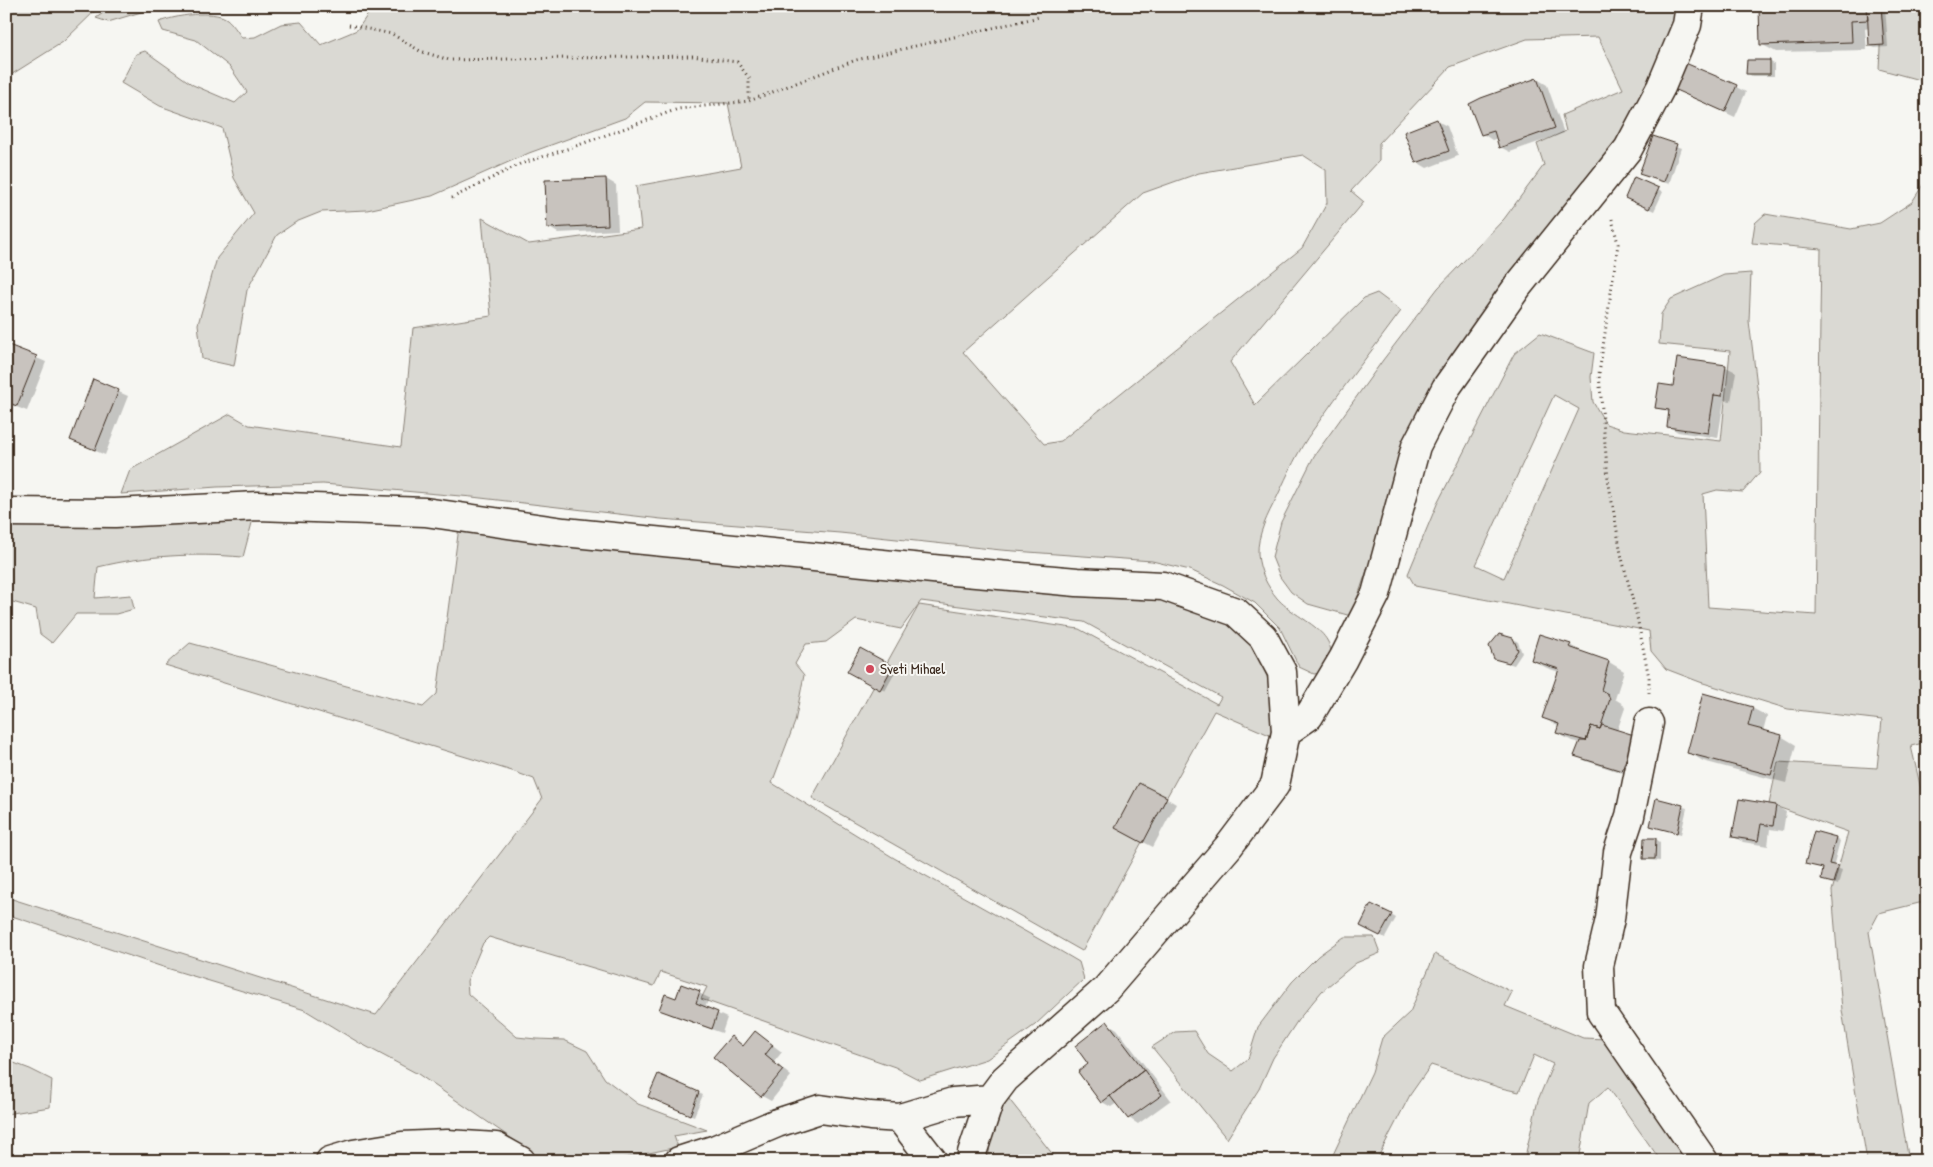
<svg xmlns="http://www.w3.org/2000/svg" width="1933" height="1167" viewBox="0 0 1933 1167" font-family="'Patrick Hand',sans-serif">
<rect width="100%" height="100%" fill="#f6f6f2"/>
<filter id="ink" filterUnits="userSpaceOnUse"><feTurbulence type="fractalNoise" baseFrequency=".02" numOctaves="2"/><feDisplacementMap in="SourceGraphic" scale="10" xChannelSelector="R" yChannelSelector="G"/><feConvolveMatrix kernelMatrix="1 2 1 2 8 2 1 2 1" color-interpolation-filters="sRGB"/></filter>
<g filter="url(#ink)">
<path fill="#dad9d3" stroke="#8a8278" fill-rule="evenodd" d="M6,6H100L63,42L6,78Z
M113,6H161L108,22L96,18Z
M371,6H1677V11L1648,87L1606,163L1454,359L1376,544L1351,616L1308,604L1291,592L1280,577L1272,557L1281,522L1314,456L1383,360L1438,288L1504,219L1544,165L1537,144L1566,131L1562,115L1623,89L1598,37L1527,39L1450,67L1379,143V161L1351,191L1364,202L1230,362L1255,405L1364,298L1377,293L1401,311C1372,351 1341,389 1313,430C1298,450 1288,474 1277,497C1268,514 1257,535 1258,554C1259,570 1267,586 1277,598C1298,622 1344,630 1328,672L1314,674L1299,667L1280,628L1255,603L1223,585L1190,570L1152,561L1001,550L840,533L661,519L472,497L323,484L217,487L121,494L130,470L230,414L249,425L401,447L413,328L491,316L482,218L529,244L641,229L636,186L741,167L728,103L645,102L625,118L529,153L432,196L367,210L321,212L296,222L277,235L247,290L234,366L202,359L198,324L217,258L254,213L234,178L222,128L160,106L121,83L136,54L145,51L193,85L235,103L247,92L230,67L196,40L163,31L159,22C174,16 213,9 227,19C232,23 238,32 242,38L255,37L281,24L301,22L321,45L357,30L371,10ZM1303,155L1326,170L1327,203L1302,248L1061,441L1044,444L963,352L1143,193L1199,173Z
M1882,6L1927,7V82L1879,69Z
M1924,183H1927V742L1911,746L1927,815V901L1879,913L1869,932L1909,1161H1867L1842,1010L1832,891L1848,832L1769,804L1778,762L1877,768L1882,720L1788,709L1700,682L1666,669L1651,651L1649,631L1415,586L1408,574L1437,504L1514,354L1540,333L1594,353L1591,377L1593,402L1606,424L1624,430L1721,441L1730,351L1659,344L1661,314L1671,299L1724,275L1751,273L1749,321L1759,402L1760,472L1743,492L1717,490L1703,494L1708,607L1816,615L1821,249L1752,243L1755,223L1765,214L1851,229L1880,223L1912,202ZM1554,395L1579,409L1504,578L1476,565Z
M253,519L243,557C192,553 148,555 98,567L95,598L131,595L134,609L116,614H76L52,643L40,634L36,609L6,600V526Z
M459,527L1135,592L1222,616L1250,640L1267,676L1281,740L1214,711L1082,951L812,798L919,605L1079,629L1217,704L1221,697L1084,622L921,601L901,629L856,620L826,642L806,644L795,664L804,675L795,722L772,783L894,858L1062,952L1079,962L1084,979L1035,1025L987,1059L920,1080L895,1067L701,999L707,987L661,972L654,986L489,937L483,943L467,981L468,994L517,1037L536,1039L564,1040L587,1051L605,1079L638,1104L707,1130L674,1136L678,1147L610,1161H557L534,1154L418,1074L356,1041L305,1010L160,966L6,914V897L376,1015L542,799L534,779L512,771L165,665L190,643L423,707L437,694Z
M1344,937H1374L1380,953L1356,963L1322,991L1298,1020L1273,1058L1259,1089L1227,1139L1152,1047L1175,1032L1194,1031L1208,1054L1233,1071L1248,1059L1258,1027L1292,982L1318,956Z
M1435,954L1512,992L1505,1006L1583,1038L1606,1039L1691,1161H1661L1608,1087L1589,1103L1579,1161H1524L1538,1100L1553,1064L1534,1055L1519,1092L1501,1088L1431,1065L1410,1095L1376,1161H1330L1372,1072L1382,1038L1410,1012Z
M6,1060L30,1069L52,1080L50,1107L6,1114Z
M1008,1098L1058,1161H989C988,1137 997,1118 1008,1098Z"/>
<path fill="#0003" d="M1760,6H1885L1888,47L1875,48L1870,46L1869,28L1865,29L1867,50L1776,52L1761,44Z
M1769,61L1774,64V76H1752L1748,74Z
M1537,79L1547,85L1564,133L1510,152L1500,147L1498,138L1492,140L1483,134Z
M1736,87L1746,92L1735,117L1673,88Z
M1437,121L1447,126L1458,156L1427,168L1417,162Z
M1653,138L1681,148L1669,184L1645,176Z
M606,179L616,185L618,230L558,233L548,227L546,181Z
M1658,189L1663,192L1654,211L1631,200Z
M6,345L46,362L27,411L6,403Z
M1678,360L1726,367L1736,372L1731,401L1724,400L1718,438L1678,432L1668,426L1670,413L1656,407L1674,387Z
M94,381L128,396L105,455L71,440Z
M1540,635L1570,645L1585,654L1609,662L1624,671L1615,699L1623,704L1625,708L1617,731L1643,742L1632,776L1586,761L1576,755L1581,743L1572,741L1557,733L1559,727L1544,718L1559,672L1547,668L1532,660Z
M1513,639L1518,642L1522,653L1514,665L1495,659Z
M860,649L897,669L885,691L848,671Z
M1752,708L1767,716L1763,731L1781,736L1796,745L1786,783L1703,761L1688,752Z
M1166,798L1176,804L1153,847L1126,833Z
M1657,800L1687,808L1681,834L1651,826Z
M1740,801L1776,806L1786,812L1783,831L1770,829L1768,846L1743,842L1734,837Z
M1836,838L1840,841L1833,867L1842,870L1838,885L1822,879L1824,869L1807,863Z
M1656,839L1660,842V861L1649,860L1644,858Z
M1391,915L1396,918L1385,938L1362,925Z
M682,985L709,998L705,1008L727,1018L722,1033L671,1015L661,1009L677,999Z
M1107,1023L1117,1029L1171,1100L1138,1124L1129,1118L1117,1103L1111,1107L1102,1102L1090,1064Z
M755,1032L782,1052L774,1062L791,1076L771,1101L762,1096L731,1037L744,1046Z
M659,1076L703,1095L694,1116L654,1099Z
M799,1158L819,1161H799Z"/>
<path fill="#c8c3be" stroke="#3b2a1e" d="M1759,6H1867L1868,20L1851,21L1852,42L1760,45Z
M1867,6H1881L1884,45L1869,46Z
M1747,60H1770V74H1746Z
M1683,62L1737,85L1725,112L1671,88Z
M1537,78L1555,128L1499,148L1494,131L1481,135L1469,104L1481,98Z
M1437,119L1449,151L1416,163L1404,132Z
M1653,136L1677,144L1664,182L1639,174Z
M1634,177L1659,188L1649,209L1625,198Z
M606,178L608,225L547,228L545,180Z
M6,344L37,356L17,406L6,402Z
M1677,358L1726,365L1722,396L1714,395L1708,433L1667,427L1669,410L1655,408L1659,384L1673,386Z
M93,379L119,390L95,450L70,440Z
M1499,634L1513,638L1518,650L1509,663L1494,659L1489,646Z
M1539,634L1571,644L1569,647L1609,661L1601,690L1608,694L1610,699L1600,729L1591,726L1586,741L1556,733L1559,724L1542,718L1559,669L1531,660Z
M860,648L893,666L880,690L847,672Z
M1703,693L1753,707L1748,726L1782,735L1771,775L1687,753Z
M1602,725L1634,735L1622,771L1574,756L1580,741H1586L1591,726L1600,729Z
M1139,783L1167,797L1143,843L1115,828Z
M1656,798L1683,805L1677,833L1650,826Z
M1739,799L1776,805L1773,826L1761,824L1758,841L1732,837Z
M1814,831L1836,837L1829,864L1838,866L1833,883L1821,880L1823,868L1805,864Z
M1644,838H1656L1655,859H1643Z
M1371,904L1392,914L1380,936L1360,926Z
M681,984L700,991L696,1003L718,1012L712,1029L659,1010L665,994L676,998Z
M1107,1021L1144,1070L1101,1103L1078,1072L1088,1064L1075,1046Z
M755,1031L773,1045L765,1055L783,1070L761,1097L713,1057L731,1036L743,1046Z
M1144,1070L1162,1095L1128,1119L1110,1096Z
M658,1074L699,1092L690,1115L648,1097Z"/>
<g fill="none" stroke-linecap="round" stroke-linejoin="round">
<g stroke="#3b2a1e" stroke-width="31">
<path id="minor" d="M6,512L115,513L258,506L425,512L564,532L953,571L1077,582L1163,586L1236,612L1263,637L1282,672L1286,732L1275,785L1229,846L1106,989L1005,1079L990,1099L972,1153V1161
M1649,723L1630,816L1618,852L1610,919L1599,966L1601,1012L1704,1161
M1286,732L1309,716L1343,659L1376,594L1416,446L1446,388L1518,286L1628,149L1661,87L1687,25L1690,6
M900,1118L933,1161
M330,1161L353,1154L402,1146L447,1144L496,1147L521,1161
M679,1161L716,1149L777,1123L820,1109L870,1116L900,1118L953,1102L990,1099"/>
</g>
<path stroke="#3b2a1e" stroke-width="3" stroke-dasharray="1 4" stroke-linecap="butt" d="M349,25L392,34L420,51L449,60L692,56L737,62L749,78V101
M452,198L520,164L573,147L678,109L749,101L856,60L1039,17
M1612,219L1618,244L1599,374L1608,479L1621,554L1637,617L1649,678V693"/>
<use href="#minor" stroke="#f6f6f2" stroke-width="28"/>
</g>
</g>
<circle fill="#d1495b" stroke="#f6f6f2" stroke-width="2" cx="870" cy="669" r="5"/>
<g text-anchor="middle" stroke-width="4" stroke-linejoin="round" paint-order="stroke">
<g font-size="15" fill="#3b2a1e" stroke="#f6f6f2" text-anchor="start">
<text x="880" y="674">Sveti Mihael</text>
</g>
</g>
<rect width="1933" height="1167" fill="none" stroke="#f6f6f2" stroke-width="25"/>
<rect x="12" y="12" width="1908" height="1142" fill="none" stroke="#3b2a1e" stroke-width="2" filter="url(#ink)"/>
</svg>
